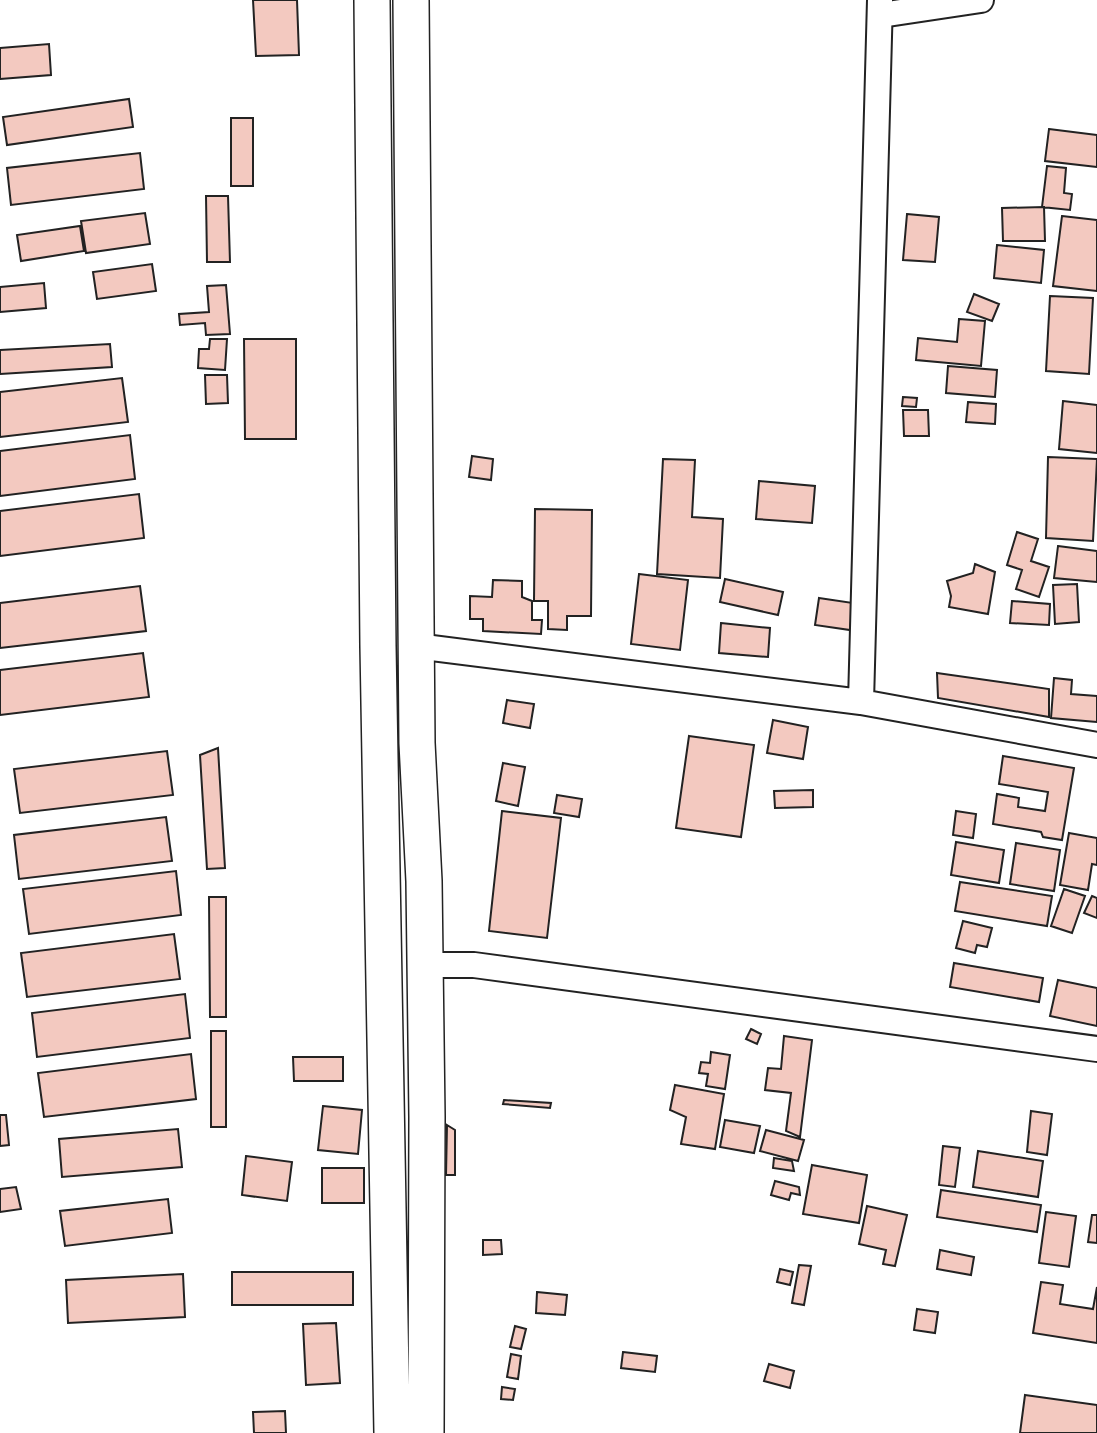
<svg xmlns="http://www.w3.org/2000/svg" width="1097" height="1433" viewBox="0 0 1097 1433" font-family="'Roboto Serif',serif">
<rect width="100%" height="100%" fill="#fff"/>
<path fill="#f3c9c0" stroke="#222" stroke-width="2" d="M253,0H297L299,55L256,56Z
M49,44L51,75L0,79V48Z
M129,99L133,127L7,145L3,117Z
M231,118H253V186H231Z
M1049,129L1097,135V167L1045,161Z
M140,153L144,189L11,205L7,168Z
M1047,166L1066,168L1064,193L1072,194L1070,210L1042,207Z
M206,196H228L230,262H207Z
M1044,207L1045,241H1003L1002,208Z
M145,213L150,244L86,253L81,221Z
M907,214L939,217L935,262L903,260Z
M1062,216L1097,220V291L1053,286Z
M80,226L84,251L21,261L17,235Z
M997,245L1044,250L1041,283L994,278Z
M152,264L156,291L97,299L93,272Z
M44,283L46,308L0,312V287Z
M226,285L230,334L206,335L205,323L180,325L179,314L209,312L207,286Z
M974,294L999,304L992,321L967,312Z
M1050,296L1093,298L1089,374L1046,371Z
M959,319L985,321L981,366L916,360L918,338L957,342Z
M210,339H227L225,370L198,368L199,349H209Z
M244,339H296V439H245Z
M110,344L112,367L0,374V350Z
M948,366L997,370L995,397L946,393Z
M205,375H227L228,403L206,404Z
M122,378L128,422L0,437V392Z
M903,397L917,398L916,407L902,406Z
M1063,401L1097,405V453L1059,449Z
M968,402L996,404L995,424L966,422Z
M903,410H928L929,436H904Z
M130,435L135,479L0,496V451Z
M472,456L493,459L491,480L469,477Z
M1048,457L1097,459L1093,541L1046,538Z
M663,459L695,460L692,517L723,519L720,578L657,574Z
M759,481L815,486L812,523L756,519Z
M139,494L144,538L0,556V511Z
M535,509L592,510L591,616H567V630L548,629V601H534Z
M1017,532L1038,539L1031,561L1049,567L1039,597L1016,589L1022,570L1007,565Z
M1058,546L1097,551V582L1054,578Z
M975,564L995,572L988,614L949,607L951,596L947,581L973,573Z
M639,574L688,580L680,650L631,644Z
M725,579L783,592L778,615L720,602Z
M493,580L522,581V597L532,601V620H542L541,634L483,631V619H470V596L492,597Z
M1077,584L1079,622L1055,624L1053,585Z
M140,586L146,631L0,648V603Z
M819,598L853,603L850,630L815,625Z
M1012,601L1050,604L1049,625L1010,623Z
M721,623L770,628L768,657L719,653Z
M143,653L149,697L0,715V670Z
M937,673L1049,689V717L938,698Z
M1054,678L1072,680L1071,694L1097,696V722L1051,718Z
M507,700L534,704L530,728L503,723Z
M773,720L808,727L803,759L767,753Z
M689,736L754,745L741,837L676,828Z
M218,748L225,868L207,869L200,755Z
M167,751L173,795L20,813L14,769Z
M1003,756L1074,768L1062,840L1043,837L1041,832L993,824L997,794L1019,798L1018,807L1045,811L1048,792L999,784Z
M503,763L525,767L518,806L496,801Z
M813,790V807L775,808L774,791Z
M557,795L582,799L579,817L554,813Z
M502,811L561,818L547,938L489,931Z
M956,811L976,814L973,838L953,835Z
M166,817L172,861L19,879L14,835Z
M1069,833L1097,838V865L1092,864L1088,890L1060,885Z
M956,842L1004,850L999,883L951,875Z
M1016,843L1060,850L1054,891L1010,884Z
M176,871L181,915L29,934L23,889Z
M960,882L1052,896L1047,926L955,911Z
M1064,889L1085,896L1072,933L1051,926Z
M1092,896L1097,898V918L1084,913Z
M209,897H226V1017H210Z
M963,921L992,928L987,947L977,945L975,953L956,948Z
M174,934L180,979L27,997L21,953Z
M954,963L1043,978L1039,1002L950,987Z
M1058,980L1097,988V1026L1050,1016Z
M185,994L190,1038L37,1057L32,1013Z
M751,1029L761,1034L757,1044L746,1039Z
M211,1031H226V1127H211Z
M784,1036L812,1040L800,1137L786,1131L791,1093L765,1090L768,1068L781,1069Z
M711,1052L730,1055L725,1089L706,1086L708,1074L699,1073L701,1062L710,1063Z
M191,1054L196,1099L44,1117L38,1073Z
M293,1057H343V1081H294Z
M675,1085L724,1094L715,1149L681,1144L686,1117L670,1110Z
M504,1100L551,1103L550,1108L503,1104Z
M323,1106L362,1110L358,1154L318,1150Z
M1031,1111L1052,1114L1047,1155L1027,1152Z
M0,1115H6L9,1145L0,1146Z
M725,1120L760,1126L754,1153L720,1147Z
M447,1125L455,1130V1175H446Z
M178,1129L182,1167L62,1177L59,1139Z
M766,1130L804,1140L798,1161L760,1151Z
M943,1146L960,1148L955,1187L939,1185Z
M978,1151L1043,1161L1038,1197L973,1187Z
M246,1156L292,1162L287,1201L242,1195Z
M774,1158L792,1161L794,1171L773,1168Z
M812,1165L867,1175L859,1223L803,1214Z
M322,1168H364V1203H322Z
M775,1181L799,1187L800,1195L791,1193L789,1200L771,1195Z
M16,1187L21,1209L0,1212V1189Z
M941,1190L1041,1205L1037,1232L937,1217Z
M168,1199L172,1233L65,1246L60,1211Z
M867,1206L907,1215L895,1266L883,1264L886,1250L859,1244Z
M1046,1212L1076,1216L1069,1267L1039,1263Z
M1092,1215H1097V1243L1088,1242Z
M483,1240H501L502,1254L483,1255Z
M940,1250L974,1257L971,1275L937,1269Z
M799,1265L811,1266L804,1305L792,1303Z
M780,1269L793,1272L790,1285L777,1282Z
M232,1272H353V1305H232Z
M183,1274L185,1317L68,1323L66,1280Z
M1041,1282L1063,1285L1060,1304L1093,1309L1097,1287V1343L1033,1333Z
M537,1292L567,1295L565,1315L536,1313Z
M917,1309L938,1312L935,1333L914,1330Z
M336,1323L340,1383L306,1385L303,1324Z
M515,1326L526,1329L521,1349L510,1347Z
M623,1352L657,1356L655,1372L621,1368Z
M511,1354L521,1356L518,1379L507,1377Z
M769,1364L794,1371L790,1388L764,1381Z
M502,1387L515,1389L513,1400L501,1399Z
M1025,1395L1097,1405V1433H1020Z
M285,1411L286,1433H254L253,1412Z"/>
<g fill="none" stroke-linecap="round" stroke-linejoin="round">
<g stroke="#222" stroke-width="28">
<path id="street" d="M881,15L981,0
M416,646L861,702L1097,745
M861,702L880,0
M425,965H474L1097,1049"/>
</g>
<g stroke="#222" stroke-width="38">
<path id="secondary" d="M372,0L378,646L392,1433
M411,0L417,743L424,881L427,1117L426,1433"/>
</g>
<use href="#street" stroke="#fff" stroke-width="24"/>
<use href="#secondary" stroke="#fff" stroke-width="35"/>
</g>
</svg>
